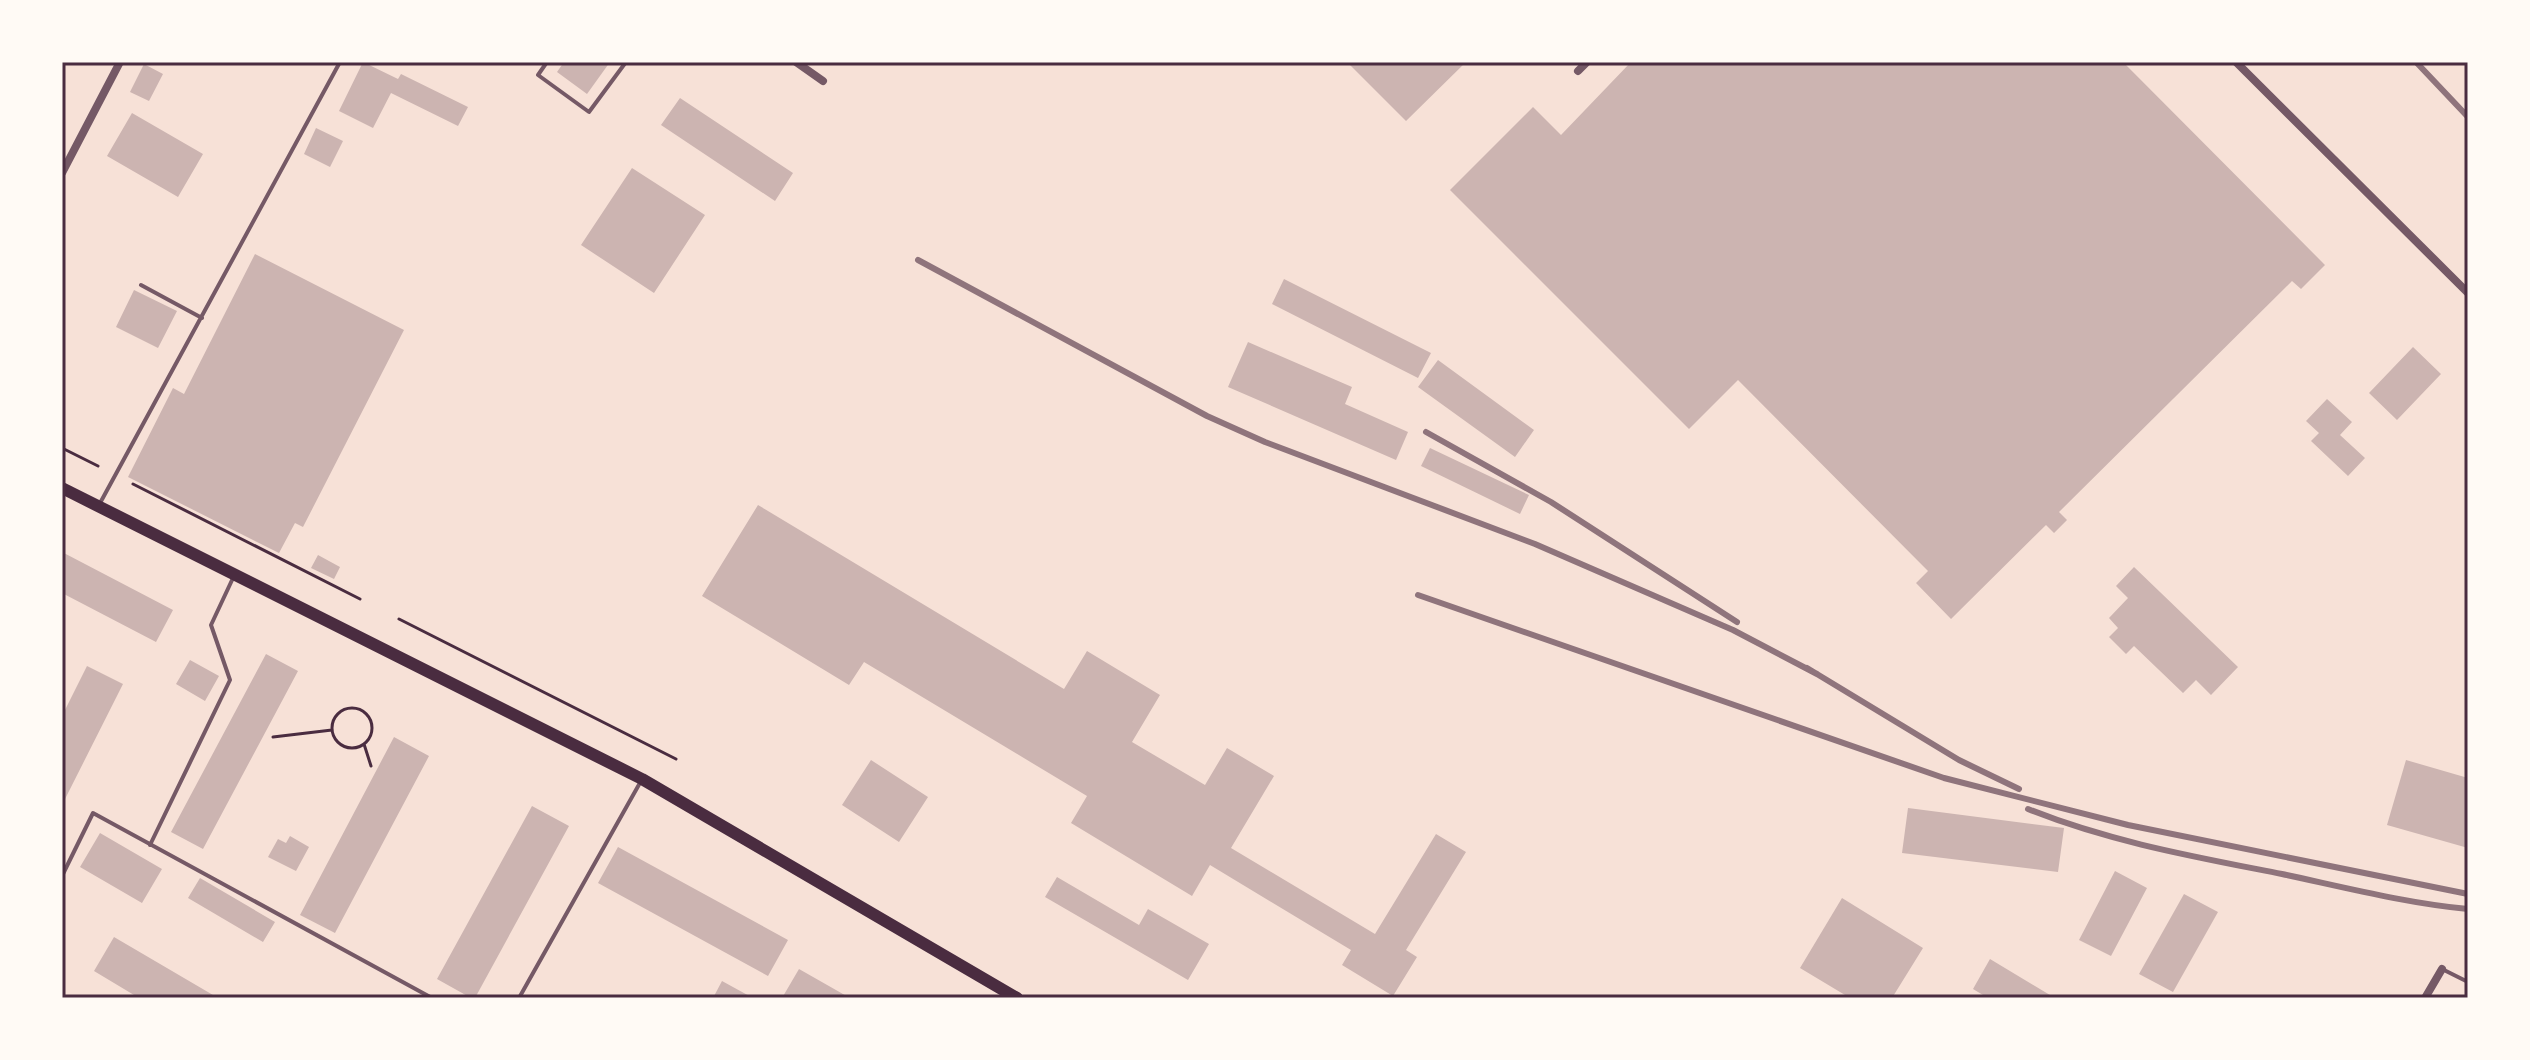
<svg xmlns="http://www.w3.org/2000/svg" width="2530" height="1060" viewBox="0 0 2530 1060" font-family="Rubik,sans-serif">
<rect width="100%" height="100%" fill="#f7e1d7"/>
<path fill="#ccb4b1" d="M363,62L398,79L401,74L468,107L458,126L391,93L373,128L339,111Z
M564,62H610L587,94L557,72Z
M1347,62H1466L1406,121Z
M1631,62H2123L2325,265L2301,289L2292,281L2059,512L2067,520L2054,533L2046,525L1951,619L1916,583L1928,571L1738,380L1689,429L1450,190L1533,107L1561,135Z
M144,64L163,74L149,101L130,92Z
M680,98L793,173L775,201L661,125Z
M132,113L203,154L178,197L107,156Z
M316,128L343,141L330,167L304,154Z
M632,168L705,215L654,293L581,245Z
M255,254L404,330L303,527L295,523L279,553L128,477L173,388L184,394Z
M1284,279L1431,353L1418,378L1272,304Z
M134,290L177,311L158,348L116,327Z
M1248,342L1352,387L1345,404L1408,432L1396,460L1228,387Z
M2413,347L2441,374L2397,420L2369,393Z
M1438,360L1534,430L1515,457L1418,387Z
M2327,399L2352,422L2340,435L2365,458L2348,476L2311,441L2319,433L2306,421Z
M1430,448L1529,495L1520,514L1421,466Z
M758,505L1064,689L1087,651L1160,695L1132,742L1205,785L1227,748L1274,776L1231,848L1375,934L1436,834L1466,852L1406,950L1417,957L1393,996L1342,965L1351,950L1210,865L1192,896L1071,823L1087,796L864,662L849,685L702,596Z
M62,552L173,610L156,642L62,593Z
M318,555L340,567L334,579L311,568Z
M2134,567L2238,667L2211,695L2196,680L2183,693L2134,646L2126,654L2109,637L2118,628L2109,618L2128,598L2116,586Z
M266,654L298,671L203,849L171,832Z
M190,660L219,676L205,701L176,684Z
M87,666L123,684L62,805V716Z
M394,737L429,756L335,933L300,915Z
M871,760L928,797L899,842L842,805Z
M2406,760L2468,778V848L2387,825Z
M532,806L569,826L475,998H471L437,979Z
M1908,808L2064,828L2058,872L1902,853Z
M100,833L162,869L142,903L80,867Z
M290,836L309,847L296,871L268,857L278,839L286,843Z
M618,847L788,940L768,976L598,883Z
M2115,871L2147,888L2111,956L2079,940Z
M1057,877L1139,925L1148,909L1209,944L1188,980L1045,897Z
M200,878L275,922L263,942L188,898Z
M2184,894L2218,912L2173,992L2139,974Z
M1842,898L1923,948L1892,998H1850L1800,968Z
M114,937L213,995L211,998H139L94,971Z
M1990,959L2055,998H1988L1973,989Z
M799,969L850,998H782Z
M722,981L753,998H713Z"/>
<g fill="none" stroke-linecap="round" stroke-linejoin="round">
<path stroke="#4a2c40" stroke-width="3" d="M62,448L98,466
M133,484L360,599
M399,619L676,759
M332 728a20 20 0 1 1 40 0a20 20 0 1 1-40 0Z
M273,737L332,730
M364,744L371,766"/>
<path stroke="#755966" stroke-width="4" d="M547,62L538,75L589,112L626,62
M141,285L202,318
M99,505L340,62
M150,845L230,680L211,625L233,578
M62,876L93,813L432,998
M2444,970L2468,982
M519,998L641,781"/>
<path stroke="#755966" stroke-width="8" d="M796,62L823,81
M2236,62L2468,293
M1578,71L1587,62
M62,173L120,62
M2425,998L2442,969"/>
<path stroke="#4a2c40" stroke-width="12" d="M62,488L642,779L1017,998"/>
<path stroke="#8f747c" stroke-width="6" d="M2416,62L2468,117
M918,260L1207,416L1265,442L1535,544L1733,630L1817,674
M1426,432L1551,502L1737,622
M1418,595L1944,778L2128,825L2468,894
M1807,668L1959,760L2019,789
M2028,809C2110,842 2196,857 2282,874C2343,887 2405,903 2468,909"/>
</g>
<rect width="2530" height="1060" fill="none" stroke="#fffaf5" stroke-width="128"/>
<rect x="64" y="64" width="2402" height="932" fill="none" stroke="#4a2c40" stroke-width="3"/>
</svg>
